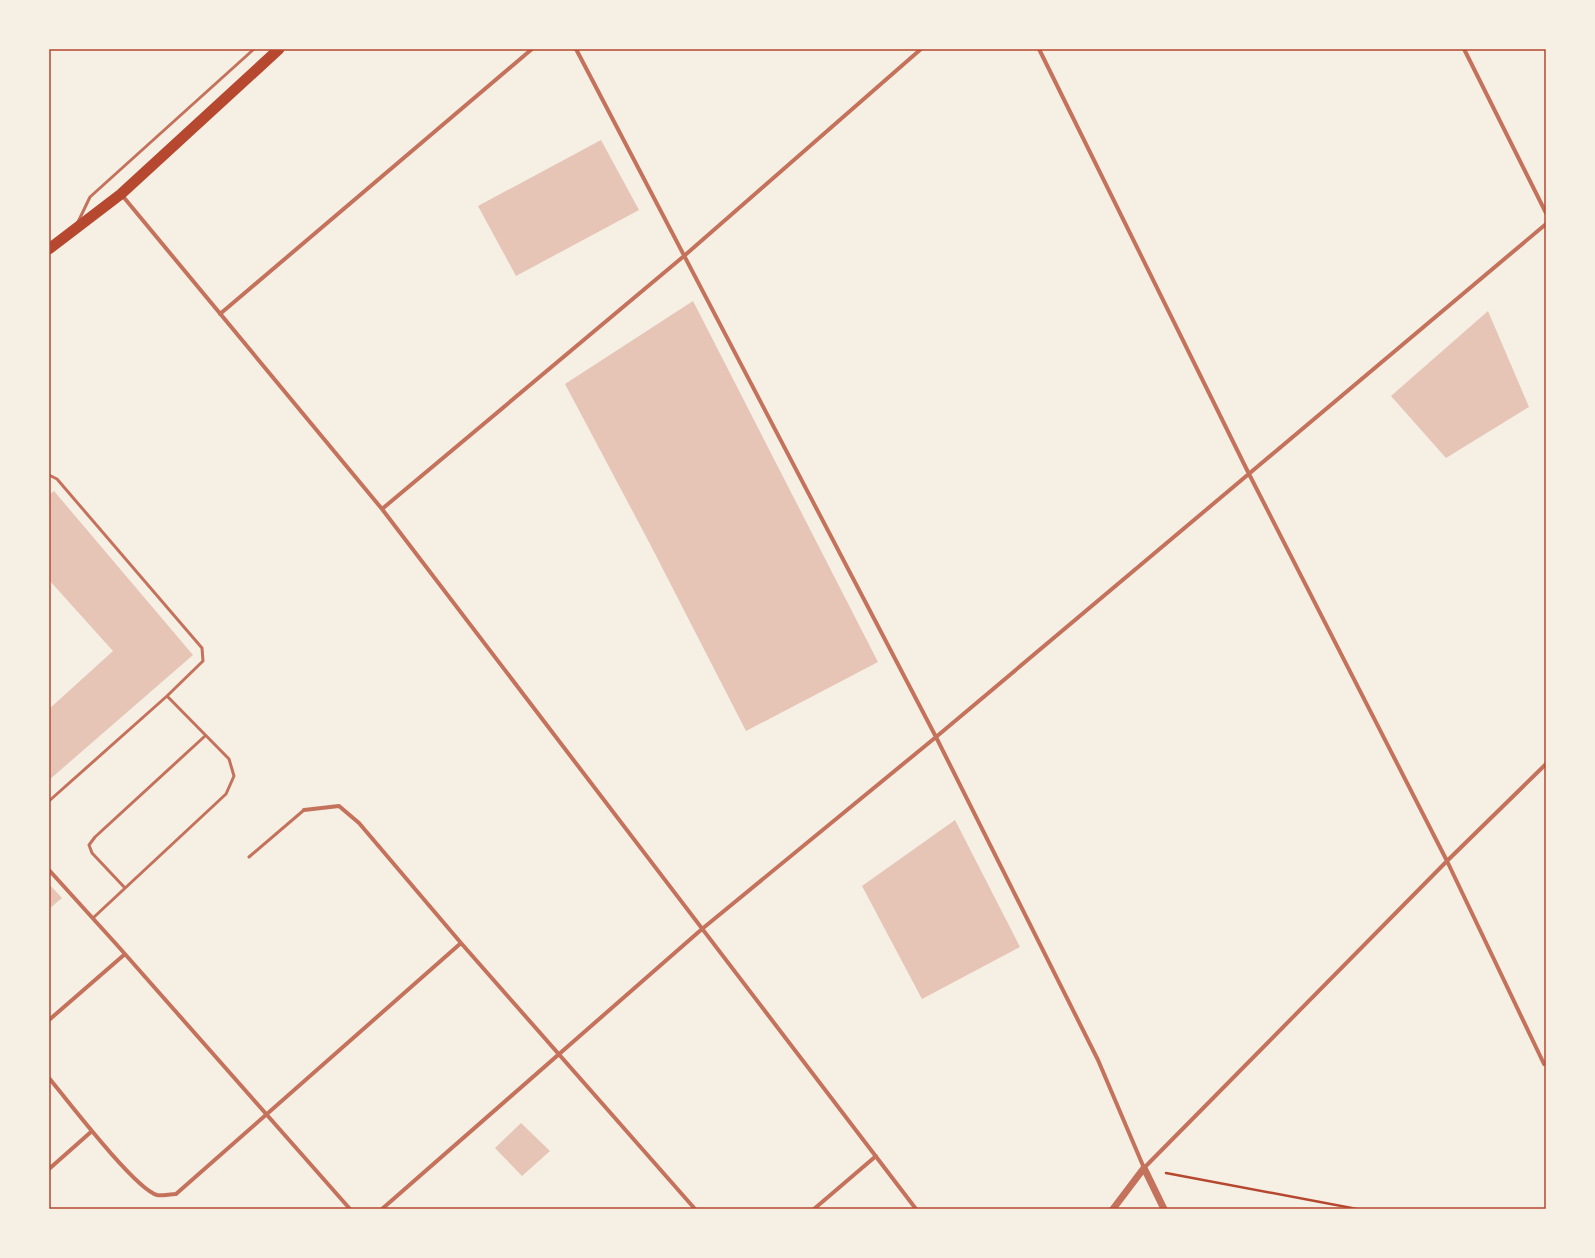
<svg xmlns="http://www.w3.org/2000/svg" width="1595" height="1258" viewBox="0 0 1595 1258" font-family="'DM Sans',sans-serif">
<rect width="100%" height="100%" fill="#f6efe4"/>
<path fill="#e6c5b7" d="M601,140L639,210L516,276L478,206Z
M693,301L878,662L746,731L650,544L565,384Z
M1488,311L1529,407L1446,458L1391,396Z
M54,491L193,655L49,780V709L113,651L49,580V495Z
M955,820L1020,947L922,999L862,886Z
M49,884L62,898L49,909Z
M521,1123L550,1151L522,1176L495,1148Z"/>
<g fill="none" stroke-linecap="round" stroke-linejoin="round">
<path stroke="#b5482f" stroke-width="2.5" d="M1166,1173L1357,1209"/>
<path stroke="#c5725c" stroke-width="3" d="M78,222L90,197L254,49
M49,475L57,479L202,648L203,661L167,696L49,801
M249,857L304,810
M125,888L92,853L89,845L95,837L205,736
M93,918L226,794L234,776L229,759L167,696"/>
<path stroke="#c5725c" stroke-width="4" d="M576,49L936,737L1098,1060L1144,1168L1447,861L1546,764
M1039,49L1249,474L1447,861L1544,1064
M1464,49L1546,213
M121,194L382,509L916,1209
M220,314L532,49
M382,509L684,256L921,49
M304,810L339,806L359,823L461,943L695,1209
M49,870L117,945L350,1209
M49,1020L125,954
M49,1078C67,1100 135,1189 157,1195C162,1196 170,1194 176,1194L461,943
M49,1169L92,1131
M382,1209L702,929L936,737L1546,224
M814,1209L876,1156"/>
<path stroke="#c5725c" stroke-width="7" d="M1113,1209L1144,1168L1164,1209"/>
<path stroke="#b5482f" stroke-width="11" d="M49,249L121,194L279,49"/>
</g>
<rect width="1595" height="1258" fill="none" stroke="#f6efe4" stroke-width="100"/>
<rect x="50" y="50" width="1495" height="1158" fill="none" stroke="#b5482f" stroke-width="1.5"/>
</svg>
